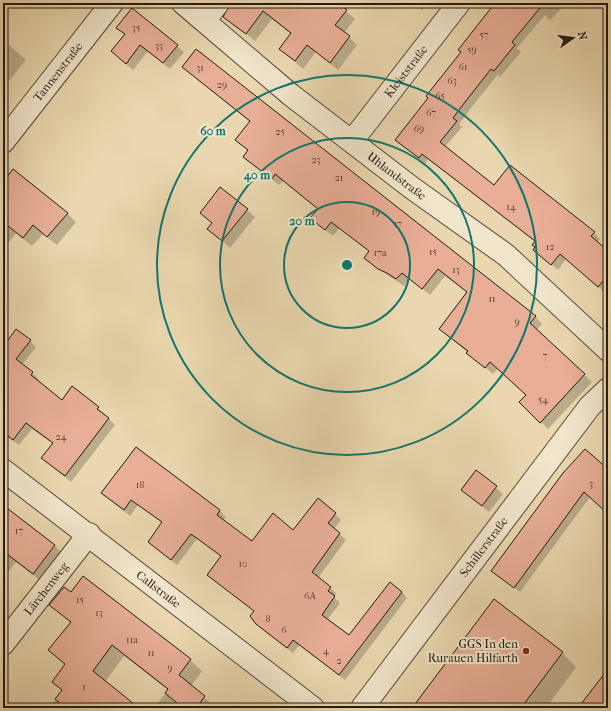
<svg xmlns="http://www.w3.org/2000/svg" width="611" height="711" viewBox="0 0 611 711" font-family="'IM FELL French Canon',serif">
<rect width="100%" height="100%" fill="#ead7af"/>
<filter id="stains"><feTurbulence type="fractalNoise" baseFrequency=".005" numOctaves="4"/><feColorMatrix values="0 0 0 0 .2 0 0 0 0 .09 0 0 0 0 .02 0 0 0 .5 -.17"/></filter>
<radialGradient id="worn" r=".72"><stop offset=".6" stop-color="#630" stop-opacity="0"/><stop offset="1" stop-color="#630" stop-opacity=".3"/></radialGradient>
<path fill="#0003" d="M231,3H336L355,19L344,33L357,45L338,70L316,52L303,69L280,49L291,34L272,19L255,41L225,16Z
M413,3H427L422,10Z
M498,3H567L550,20L545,15L517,48L521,52L500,77L498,74L471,108L459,124L462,127L445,147L494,187L510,167L594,233L600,239L597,242L608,252V288L604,292L566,259L558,270L540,255L536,242L428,159L425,164L396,140L429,98Z
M118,28L177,46L184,52L170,69L148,51L133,70L119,58L125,35Z
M3,40L26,60L3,88Z
M183,67L535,316L542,324L536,331L592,382L548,429L521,402L527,395L498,368L493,374L440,329L468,293L445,276L430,295L409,279L404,286L373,265L365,258L370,252L339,228L333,236L319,225L312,218L318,209L283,181L279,185L244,157L248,151L237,140L250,122Z
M3,183L67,213L76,222L57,245L43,234L32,246L16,233L3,250Z
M247,210L255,217L230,248L209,229L213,224L201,213Z
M30,341L36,347L22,365L39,379L37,381L62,401L72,388L98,408L115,425L71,482L42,458L53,444L32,429L19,445L3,433V348Z
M136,448L220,511L226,517L223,520L252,542L293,531L335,514L341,520L334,529L346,540L318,578L336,593L334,597L340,603L327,620L349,636L402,592L407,598L345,680L299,645L293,653L263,630L257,624L255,611L222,557L197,539L177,565L149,542L163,523L138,505L130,516L102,493Z
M608,471V513L590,497L520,592L492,571Z
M477,472L503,494L489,512L462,490Z
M3,516L54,545L62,553L41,581L16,562L3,579Z
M51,605L190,660L202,671L191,686L216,708H154L168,690L124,656L105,682L138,708H49L62,691L53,682L66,665L50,650L71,623Z
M3,609L9,615L3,622Z
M562,653L576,667L546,708H414Z"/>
<path fill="#e8ae96" stroke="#231910" d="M230,3H338L347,10L335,25L350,36L330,63L307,45L295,61L279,49L291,33L263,11L246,34L223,17Z
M495,3H544L512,42L515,45L494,71L491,69L465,102L453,118L457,121L440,142L494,185L510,165L595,232L591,236L608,251V275L598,287L560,254L551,265L533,250L535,247L532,245L535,241L422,154L419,158L395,140L428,98L426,96L461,52L458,50Z
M132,8L178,45L163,63L140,45L126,64L111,51L125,34L116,28Z
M196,49L536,316L530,323L585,374L540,423L519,402L526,395L490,362L485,368L466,353L468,351L439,329L467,292L438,269L422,289L402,273L396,279L387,273L378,269L364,258L369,251L331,222L325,230L310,218L318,209L275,174L272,179L243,157L248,150L235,140L250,121L182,67Z
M13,169L68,213L47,237L33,225L23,238L3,222V182Z
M220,187L248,209L222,241L207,229L212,223L200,213Z
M16,329L31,340L16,359L33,372L31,375L62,400L72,386L99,407L97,409L109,418L65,476L41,458L53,443L26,423L13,440L3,432V347Z
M136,447L220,510L217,515L252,541L273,513L293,530L318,498L336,513L328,523L340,533L312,572L331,587L328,591L335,596L322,615L349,635L390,582L402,592L339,675L293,640L287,648L256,624L250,616L254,611L207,575L221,556L191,534L171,560L148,542L162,522L131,500L124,510L101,493Z
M585,449L608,469V514L584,492L514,588L491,571L563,473Z
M476,470L497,486L482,506L461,490Z
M3,505L55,545L33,574L3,551Z
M83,576L191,659L179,675L205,696L196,708H183L165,693L168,689L112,645L93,671L139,708H66L55,699L62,690L52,682L65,664L48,650L71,622L49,605L64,587L71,592Z
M494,599L563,652L521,708H412Z
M608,669V708H578Z"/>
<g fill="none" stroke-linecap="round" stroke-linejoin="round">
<g stroke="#554838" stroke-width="24">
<g id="minor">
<path id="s1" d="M183,3L291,95L412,188L506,255L608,350"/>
<path d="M205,20L218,3"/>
<path id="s2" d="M352,141L459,3"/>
<path id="s3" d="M3,142L112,3"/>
<path id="s4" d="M3,470L313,708"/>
<path id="s5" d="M3,644L89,534"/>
<path id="s6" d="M362,708L590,406L608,389"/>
</g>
</g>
<use href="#minor" stroke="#f1e5cb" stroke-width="22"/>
</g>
<g fill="none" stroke="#0f766e" stroke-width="2">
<circle cx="347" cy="265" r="63"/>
<circle cx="347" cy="265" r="127"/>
<circle cx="347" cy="265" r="190"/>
</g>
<circle fill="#8f2418" stroke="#f1e5cb" stroke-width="1.5" cx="526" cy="651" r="4"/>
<g text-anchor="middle" stroke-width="4" stroke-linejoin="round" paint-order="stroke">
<g font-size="10" fill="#543e32">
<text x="136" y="31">35</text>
<text x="484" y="38">57</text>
<text x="159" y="49">33</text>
<text x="472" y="53">59</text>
<text x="463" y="70">61</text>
<text x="200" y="71">31</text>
<text x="452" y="84">63</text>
<text x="222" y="88">29</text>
<text x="440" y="99">65</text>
<text x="431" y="116">67</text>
<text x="419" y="132">69</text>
<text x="280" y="135">25</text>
<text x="316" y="163">23</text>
<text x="339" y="181">21</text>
<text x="511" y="210">14</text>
<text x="376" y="215">19</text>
<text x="398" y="227">17</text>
<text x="550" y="250">12</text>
<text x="433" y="255">15</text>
<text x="380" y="256">17a</text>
<text x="456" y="273">13</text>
<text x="492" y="302">11</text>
<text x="517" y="325">9</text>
<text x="545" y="359">7</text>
<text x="543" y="403">54</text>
<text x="61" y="440">24</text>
<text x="591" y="487">3</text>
<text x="140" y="488">18</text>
<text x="19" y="534">17</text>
<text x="243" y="567">10</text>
<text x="310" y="599">6A</text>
<text x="80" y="603">15</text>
<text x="99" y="616">13</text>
<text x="268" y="622">8</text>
<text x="284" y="633">6</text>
<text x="132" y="643">11a</text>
<text x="326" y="654">4</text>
<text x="151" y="656">11</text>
<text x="339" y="664">2</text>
<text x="170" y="671">9</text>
<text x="84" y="690">1</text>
</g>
<g font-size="12" fill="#231910" stroke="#f1e5cb">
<text dy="4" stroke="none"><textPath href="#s2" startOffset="88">Kleiststraße</textPath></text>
<text dy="4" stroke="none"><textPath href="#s3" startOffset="89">Tannenstraße</textPath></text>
<text dy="4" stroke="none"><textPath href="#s1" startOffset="275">Uhlandstraße</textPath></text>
<text dy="4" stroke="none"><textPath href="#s6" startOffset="202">Schillerstraße</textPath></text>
<text dy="4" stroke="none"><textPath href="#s4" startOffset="196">Callstraße</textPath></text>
<text dy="4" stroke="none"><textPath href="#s5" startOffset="70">Lärchenweg</textPath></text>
</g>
<g font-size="12" fill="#231910" stroke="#f1e5cb" text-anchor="end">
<text x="518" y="648">GGS In den<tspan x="518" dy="14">Rurauen Hilfarth</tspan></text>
</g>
</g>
<circle cx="347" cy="265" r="6" fill="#0f766e" stroke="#f1e5cb" stroke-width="2"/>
<g font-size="12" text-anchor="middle" font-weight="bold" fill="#0f766e" stroke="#f1e5cb" stroke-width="4" stroke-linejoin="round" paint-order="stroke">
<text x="213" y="135">60 m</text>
<text x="257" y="179">40 m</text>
<text x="302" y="225">20 m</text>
</g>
<rect width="611" height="711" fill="none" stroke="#ead7af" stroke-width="16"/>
<rect x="4" y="4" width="603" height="703" fill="none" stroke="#231910" stroke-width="2"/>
<rect x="8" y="8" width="595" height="695" fill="none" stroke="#231910"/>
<g transform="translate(573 38) rotate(76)" stroke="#f1e5cb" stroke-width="3" paint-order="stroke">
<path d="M0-3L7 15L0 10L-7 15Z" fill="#231910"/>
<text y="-6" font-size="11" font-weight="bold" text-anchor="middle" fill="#231910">N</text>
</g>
<rect width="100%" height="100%" filter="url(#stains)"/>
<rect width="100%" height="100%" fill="url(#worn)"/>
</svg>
